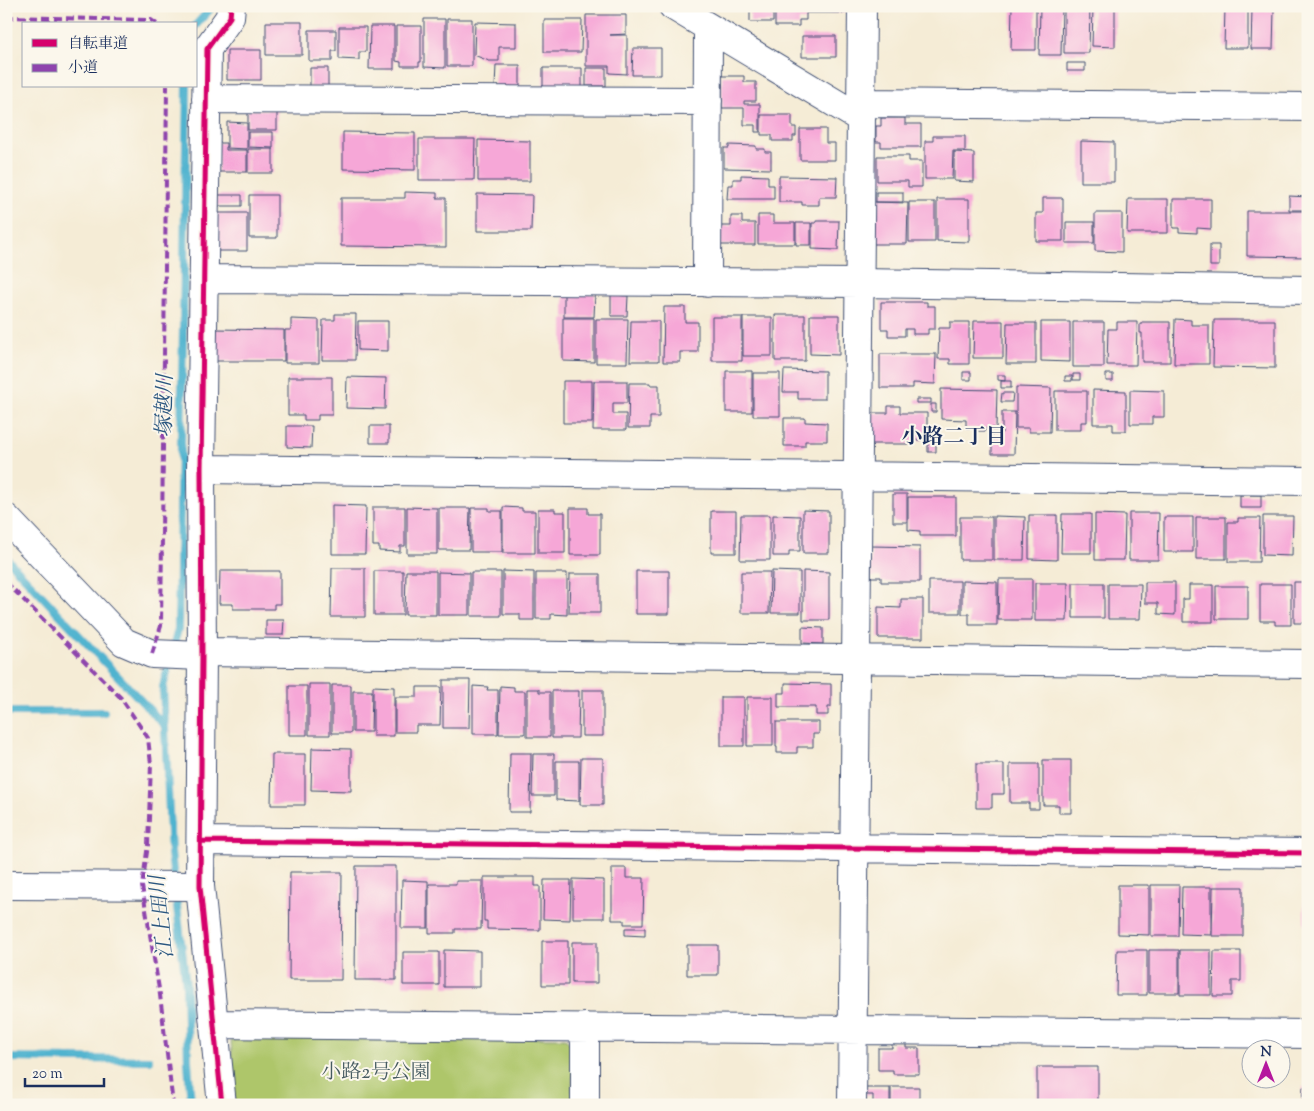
<svg xmlns="http://www.w3.org/2000/svg" width="1314" height="1111" viewBox="0 0 1314 1111" font-family="'Sorts Mill Goudy','Noto Serif JP',serif">
<rect width="100%" height="100%" fill="#fbf7ec"/>
<filter id="ink" filterUnits="userSpaceOnUse"><feTurbulence type="fractalNoise" baseFrequency=".02" numOctaves="2"/><feDisplacementMap in="SourceGraphic" scale="10" xChannelSelector="R" yChannelSelector="G"/><feConvolveMatrix kernelMatrix="1 2 1 2 8 2 1 2 1" color-interpolation-filters="sRGB"/></filter>
<filter id="wash" filterUnits="userSpaceOnUse"><feTurbulence type="fractalNoise" baseFrequency=".0096" numOctaves="4" result="noise"/><feDisplacementMap in="SourceGraphic" scale="20" xChannelSelector="R" yChannelSelector="G"/><feGaussianBlur stdDeviation="1.12" result="paint"/><feColorMatrix in="noise" values="0 0 0 0 0 0 0 0 0 0 0 0 0 0 0 0 0 1.4 0 .05"/><feComposite in="paint" operator="in"/></filter>
<g filter="url(#wash)">
<rect width="100%" height="100%" fill="#f5ecd6"/>
<path fill="#aec66b" stroke="#647a64" d="M239,1035L565,1038L573,1047L572,1105H235L231,1042Z"/>
<g fill="none" stroke-linecap="round" stroke-linejoin="round">
<path stroke="#50b3cf" stroke-width="8" d="M196,25L213,6
M187,86L178,629L163,687L171,853L186,986L188,1061L191,1105
M6,558L164,725
M6,712H104
M6,1058L149,1060"/>
</g>
<g id="blocks">
<path fill="#f6a7d7" d="M750,6H773V22H750Z
M775,6H845V13H806V20H799V26H775Z
M1012,6H1036V50H1011Z
M1040,6H1062L1061,55H1039Z
M1064,6H1090L1089,53H1064Z
M1093,6H1115V47L1092,46Z
M1225,7H1248V48H1224Z
M1252,9L1274,10L1273,49H1251Z
M586,15H626V34L610,35H627V74L609,73V66H586Z
M424,19H445V68L424,67Z
M447,19H472V66H447Z
M544,20H582L581,52H544Z
M266,22H302V55H266Z
M475,22L516,23V47H499V61H489L474,55Z
M370,26H394V69H369Z
M396,26H421V62H419V66H401V62L396,61Z
M339,27H366V52H359V60L339,59Z
M309,30H336V51H332V61H309Z
M802,36H836V57H802Z
M633,48H661V75H632Z
M227,50H261V80H227Z
M1067,63H1085V71H1067Z
M496,65H520V87H495Z
M310,68H328V87H310Z
M543,68H582V88H543Z
M586,68H606V86H586Z
M722,76H744V82H756V101H744V104H760V132H755V125H744V108H722Z
M248,110H277V130H248Z
M761,115H792V127H796V136H793V141H772V135H761Z
M881,118H905V124H921V147H881V142H876V126H881Z
M227,122L247,123V149L227,148Z
M800,129H826V143H835V160H800Z
M248,132H273V148L248,147Z
M343,132L415,133V170L343,169Z
M933,136H965V151H953L952,179H925V141H933Z
M419,139H475L474,180H419Z
M478,140L530,141V181H478Z
M1081,141L1114,142V182H1081Z
M218,143H226V150H247V172H218Z
M729,145L756,146V149H765V152H771V169L724,168V148H729Z
M248,149H273V173H248Z
M954,152L974,153V182L954,181Z
M877,156H909V161H922V187H908V181H877Z
M741,175L768,176V185H774V199H727L728,185H733V179H741Z
M779,176L837,177L836,197H819V205H802V202H779Z
M405,192L437,193V198H446V247L341,246V198H405Z
M876,192H903V202H876Z
M477,194L532,195L531,231H477Z
M217,195H242V206H217Z
M249,195H277V238H249Z
M1289,196L1308,197V210H1289Z
M1043,198H1063V241H1036V213H1043Z
M937,199H969V242L937,241Z
M1128,199H1168V233H1127Z
M1173,199H1211V229L1197,228V233L1179,232V228H1173Z
M874,202L908,203L907,244H873Z
M909,202H935V242H909Z
M1247,211H1308V257L1247,256Z
M217,213H247V251H217Z
M1095,213H1122V252L1095,251Z
M758,215H773V223H795V244H758Z
M731,216H742V223H755V245H720V226H731Z
M816,221H839L838,250L812,249V223H816Z
M1066,222H1094V243H1066Z
M796,223H811V245H796Z
M1210,245H1219V266H1210Z
M564,294H595L594,317H564Z
M611,295L628,296L627,316H611Z
M881,302H927V306H935V329H928V334H913V329H905V336H888V329H881Z
M664,307H685V322H698V352H680V362H663Z
M335,314H356L355,360H322L323,320H335Z
M775,315H805V361H775Z
M810,315H839V355L810,354Z
M712,317H742V361H712Z
M743,317H772V356H743Z
M563,318H594V362L563,361Z
M291,319L319,320V363H285V330H291Z
M596,319H628L627,363H596Z
M1175,319L1191,320V325H1209V364H1174Z
M1214,320H1275V368L1213,367Z
M358,321H388V351L358,350Z
M631,321H659V361H630Z
M974,321H1003V358H973Z
M950,322H969V364H950V359H938L939,328H950Z
M1041,322H1070V362L1041,361Z
M1073,322H1104V367H1073Z
M1117,322H1137L1136,365H1107L1108,329H1117Z
M1142,322H1170V362H1142V333H1140V324H1142Z
M1007,323H1036V364H1006Z
M214,329L284,330V361H214Z
M880,354H936L935,384L913,383V388H880Z
M784,370L825,371V399H798V392H783Z
M726,371H752V412H726Z
M963,372H971V380H963Z
M753,373H780V416H753Z
M1073,374H1080V380H1073Z
M1106,374H1113V381H1106Z
M998,375H1005V381L998,380Z
M1065,376H1072V381H1065Z
M288,377H332V415H318V420H304V415H288Z
M347,377L386,378L385,409L346,408Z
M563,381H592V423H563Z
M594,381H627V403H613V414H626V430H593Z
M1001,381H1011V388H1001Z
M629,383H650V385H659V417H650V428H628Z
M1016,387L1051,388L1050,432H1029V428H1016Z
M941,389L997,390L996,428H985V431H977V428H966V420L941,419Z
M1093,390L1126,391V431H1113V424H1093Z
M1130,390L1164,391V417H1152V424H1130Z
M1055,391H1087V422H1081V430H1055Z
M1002,393H1013L1012,402H1001Z
M916,399H931V403H916Z
M931,404H936V412H931Z
M888,406H900V413H927V428H936V452H928V440H912V444H871V413H888Z
M1002,412H1015L1014,454H992V433H1002Z
M784,418H805V422L827,423V441H805V446H784Z
M287,426H312L311,448L287,447Z
M370,426H389V443H370Z
M893,494H907V522H893Z
M1240,495H1261V508H1240Z
M908,497H956V536H920V531L908,530Z
M332,505L366,506L365,554H332Z
M373,507H405V546H400V552L379,551V546H373Z
M407,507L437,508V554H407Z
M503,507L522,508V511H535V553H503Z
M439,508H470L469,550H439Z
M471,508H489V511H502V552H471Z
M570,508H588V514H600V555H570Z
M538,509H555V512H565V553H538Z
M803,510L829,511V553H803Z
M711,511H736V553H711Z
M1129,513H1159L1158,560H1129Z
M1062,514H1091V553H1061Z
M1095,514L1125,515L1124,560H1095Z
M741,515H770V560H740Z
M773,515L800,516V551H789V556H773Z
M1029,515H1057V560L1029,559Z
M994,516L1025,517L1024,560H994Z
M1263,516H1293L1292,556L1263,555Z
M960,517H992V560H960Z
M1164,517H1193V552H1164Z
M1196,517H1226V559H1196Z
M1238,518H1260L1259,562H1228V522H1238Z
M871,546L920,547V582H881V577H871Z
M332,568H365V617H331Z
M220,571H280V604H274V609H233V604H219Z
M374,571H403V615H374Z
M406,571H436V615H405Z
M503,571L534,572V620H520V614H503Z
M636,571H669V614H636Z
M772,571L800,572V613H771Z
M803,571L829,572V620H803Z
M438,572L469,573V615H438Z
M471,572H501V616H471Z
M741,572H770L769,613H741Z
M536,573H567V615L551,614V619H536Z
M570,574H600V613H569Z
M999,579H1032V620H998Z
M929,581H960V613H929Z
M962,581L997,582V625H969V614H962Z
M1145,582H1175V615L1158,614V603H1145Z
M1294,582H1308V623H1294Z
M1035,583H1068L1067,621H1035Z
M1073,583H1104V618H1073Z
M1108,584H1141L1140,619H1108Z
M1260,584H1291V625H1275V621H1260Z
M1189,585H1213V622H1183V599H1189Z
M1216,586H1248V619H1216Z
M901,599H923V638H878V607L901,608Z
M266,620H284L283,635H266Z
M802,627L823,628V644L802,643Z
M443,680H470L469,728H443Z
M785,683L831,684V707H828V715H816V707H778V693H785Z
M309,684H330V735H309Z
M332,685H351V733H332Z
M289,686H307V735H289Z
M373,686L394,687V736H373Z
M473,686L488,687L487,690H498V734H473Z
M500,686L514,687V691H525V734H499Z
M417,687H441L440,725H416V732H395V697H417Z
M527,689H539V692H550V737H527Z
M582,690H603V736H582Z
M353,691H372L371,732H353Z
M552,691H579L578,738H552Z
M721,697H744V746H721Z
M747,697H773V746H747Z
M776,722H819V734H813V747H797V753H777V747H776Z
M312,748L351,749V791L311,790Z
M510,753H531L530,812H509Z
M272,754H305V805H271Z
M533,754H554V796H532Z
M581,758H603V805H580Z
M1043,760H1071V813H1059V805H1043Z
M556,761H579V801L556,800Z
M976,764H1004V794H992V808H976Z
M1010,764H1039V809H1029V803H1010Z
M356,866H396V980H355Z
M612,868H626V878H644L643,924H624V920H612Z
M290,872H342L341,980H289Z
M484,877H535V886H540V930L487,929V921H484Z
M573,879L604,880V918H573Z
M402,880L428,881V928H401Z
M544,880H571L570,920L543,919Z
M456,881H482L481,929H455V933H429V884H456Z
M1118,885H1149V935L1118,934Z
M1151,885H1179L1178,936H1151Z
M1182,887H1211V935L1181,934Z
M1213,887H1243V936H1212Z
M1304,898H1308V925H1304Z
M625,928H645V936L625,935Z
M542,941H568V985H542Z
M572,942H597V983H572Z
M687,945H718V975H687Z
M444,950L480,951V987H444Z
M1117,950H1147V995H1116Z
M1149,950H1179V993H1149Z
M1180,950H1211V995H1180Z
M1214,951H1241V981H1232V996H1213Z
M403,952H439V985H403Z
M892,1043L906,1044V1048H919V1074H893V1070H878V1048H892Z
M1037,1067H1098V1105H1037Z
M891,1087H919V1105H891Z
M1303,1087H1308V1105H1302Z
M866,1088H890V1105H873V1095H866Z"/>
</g>
</g>
<g filter="url(#ink)">
<use href="#blocks" fill-opacity="0" stroke="#3c4b70" stroke-width="1"/>
<g fill="none" stroke-linecap="round" stroke-linejoin="round">
<g stroke="#3c4b70" stroke-width="30">
<path id="minor" d="M673,6L860,118
M206,99L708,101
M861,103L1308,107
M203,279L859,283L1308,290
M707,283L708,28
M201,469L1308,481
M6,518L124,642L152,654L202,656
M202,652L1308,664
M201,841L1308,853
M6,885L200,886
M214,1024L1308,1034
M222,1105L200,886L202,656L201,469L207,49L230,17L231,6
M585,1105V1027
M852,1105L862,6"/>
</g>
<use href="#minor" stroke="#fff" stroke-width="28"/>
<path stroke="#8e44ad" stroke-width="4" stroke-dasharray="8 4" stroke-linecap="butt" d="M6,17L151,20L157,24
M6,582L121,698L148,738L151,764L148,845L142,886L160,995L173,1105
M152,654L161,626L167,86"/>
<g stroke="#fbf7ec" stroke-width="8">
<path id="cycleway" d="M201,841L1308,853
M222,1105L200,886L202,656L201,469L207,49L230,17L231,6"/>
</g>
<use href="#cycleway" stroke="#d6006c" stroke-width="5"/>
</g>
</g>
<g text-anchor="middle" stroke-width="4" stroke-linejoin="round" paint-order="stroke">
<g font-size="20" fill="#475c62" stroke="#fbf7ec">
<text x="376" y="1078">小路2号公園</text>
</g>
<g font-size="21" font-style="italic" fill="#2b5780" stroke="#fbf7ec">
<text transform="translate(164 406) rotate(-89)" y="7">塚越川</text>
<text transform="translate(161 917) rotate(-96)" y="7">江上田川</text>
</g>
<g font-size="21" font-weight="bold" fill="#1b2f5e" stroke="#fbf7ec">
<text x="954" y="443">小路二丁目</text>
</g>
</g>
<rect width="1314" height="1111" fill="none" stroke="#fbf7ec" stroke-width="25"/>
<rect x="22" y="22" width="175" height="65" fill="#fbf7ec" stroke="#a1a7b3"/>
<rect x="32" y="39" width="25" height="8" fill="#d6006c" stroke="#a1a7b3"/>
<text x="68" y="48" font-size="15" fill="#1b2f5e">自転車道</text>
<rect x="32" y="64" width="25" height="8" fill="#8e44ad" stroke="#a1a7b3"/>
<text x="68" y="72" font-size="15" fill="#1b2f5e">小道</text>
<g transform="translate(1266 1064)"><circle r="24" fill="#fbf7ec" stroke="#a1a7b3"/>
<path d="M0-4L9 19L0 12L-9 19Z" fill="#b5179e"/>
<text y="-8" font-size="14" font-weight="bold" text-anchor="middle" fill="#1b2f5e">N</text>
</g>
<path d="M25 1078v8h79v-8" fill="none" stroke="#1b2f5e" stroke-width="2.5"/>
<text x="32" y="1078" font-size="15" fill="#1b2f5e" stroke="#fbf7ec" stroke-width="4" paint-order="stroke">20 m</text>
</svg>
